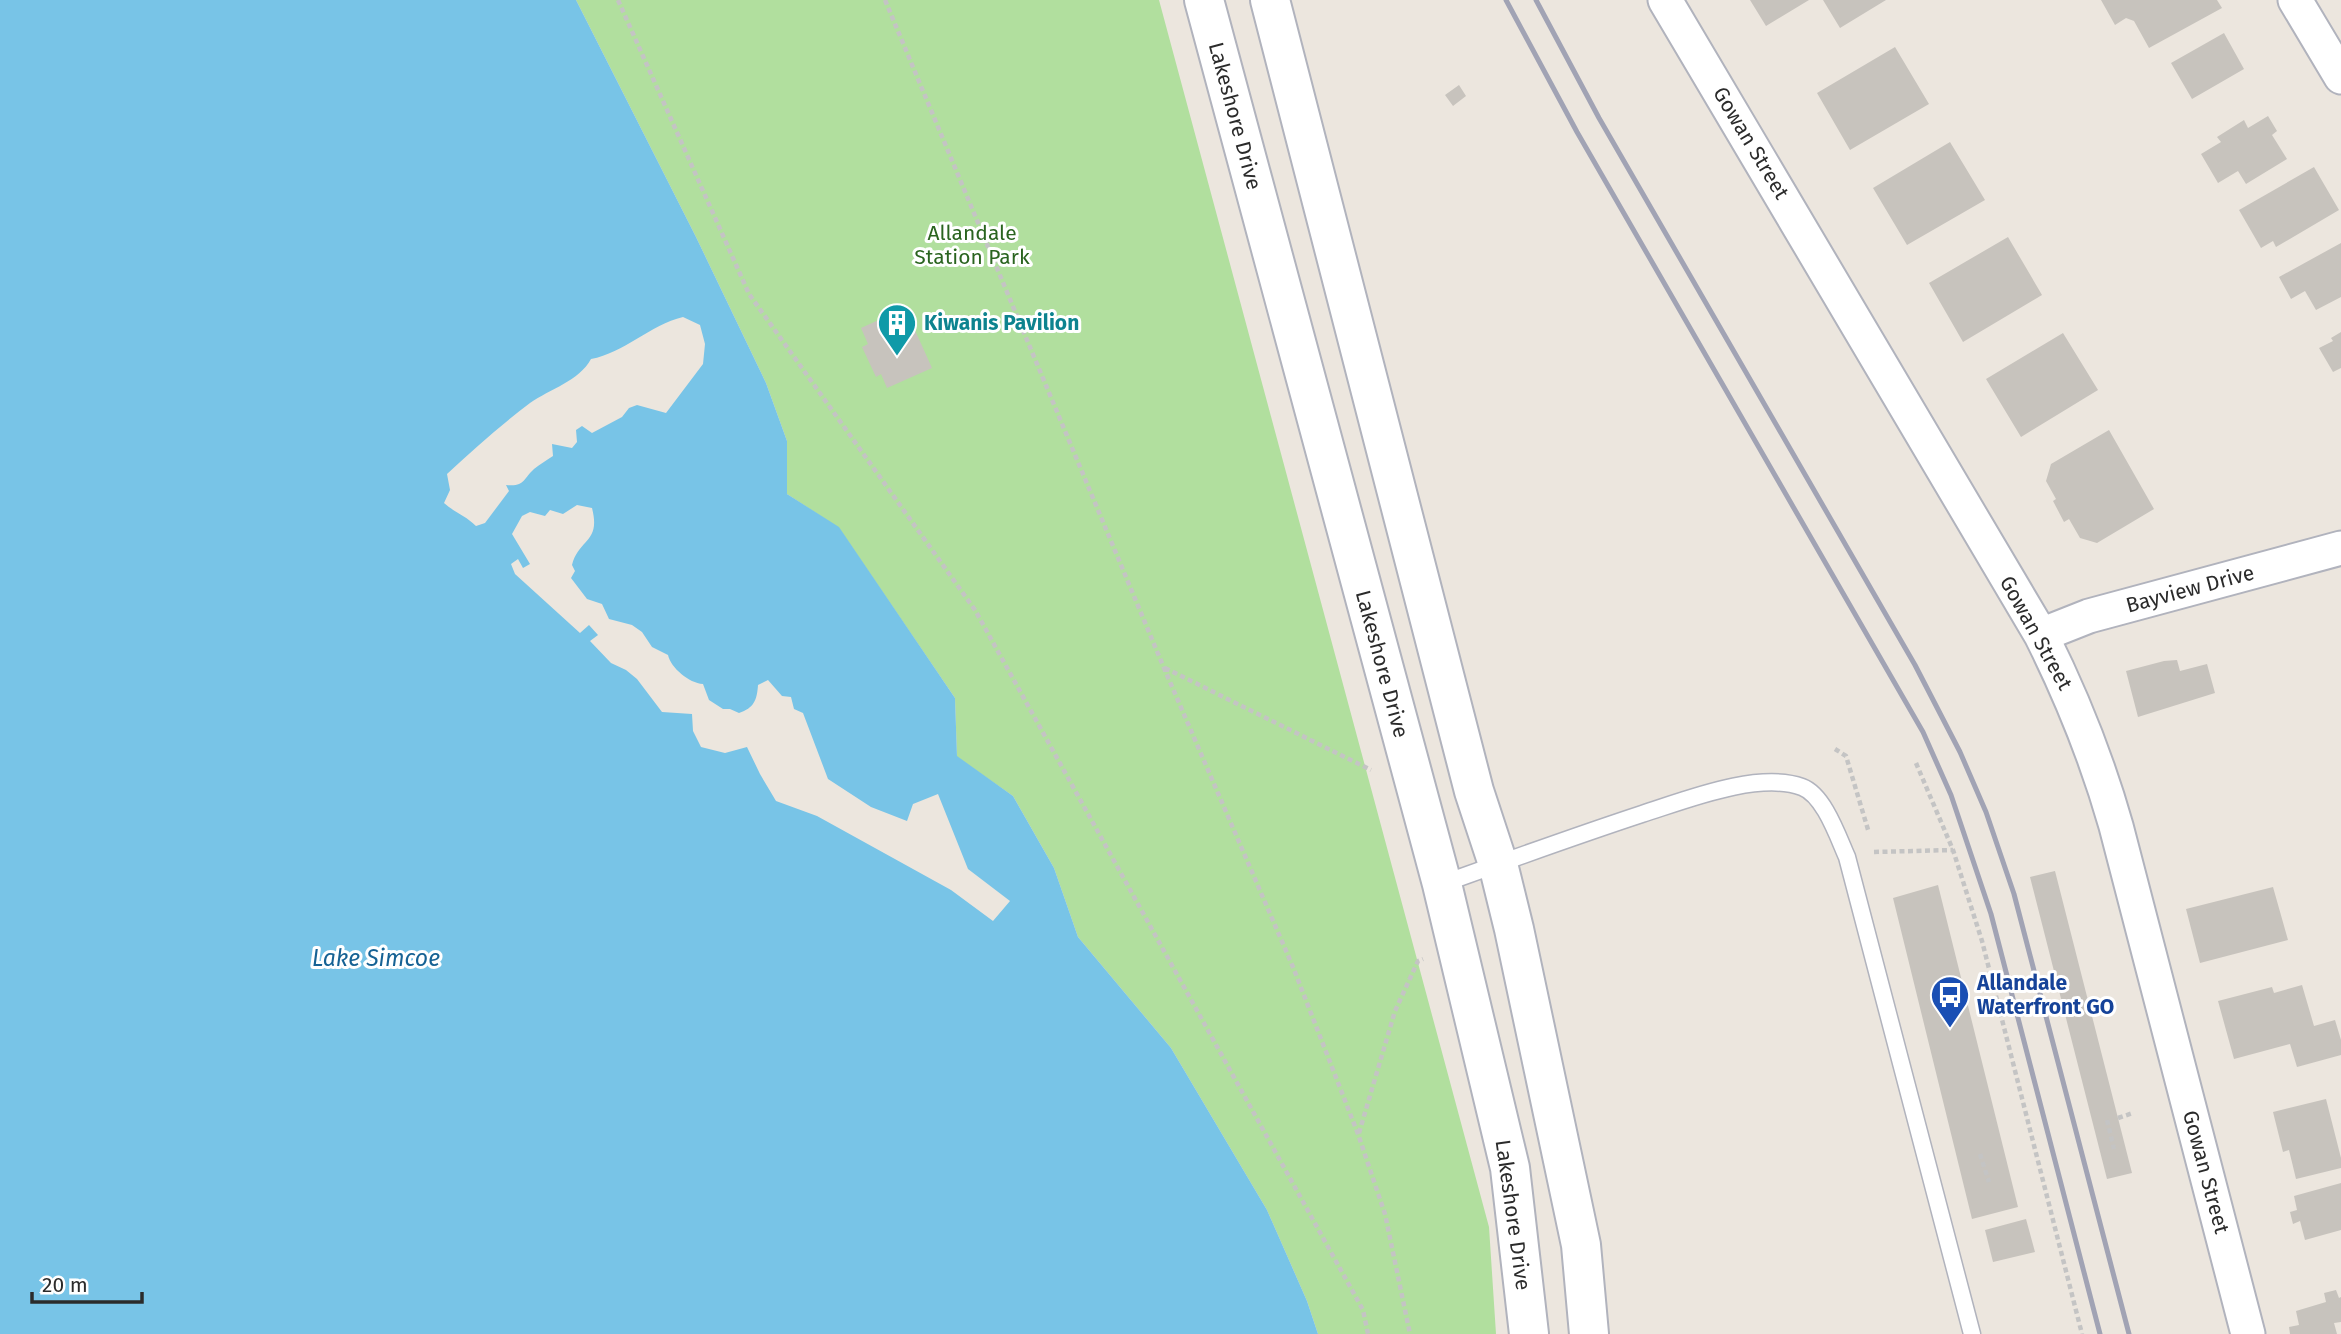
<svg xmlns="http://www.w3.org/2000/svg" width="2341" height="1334" viewBox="0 0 2341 1334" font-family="'Fira Sans',sans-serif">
<rect width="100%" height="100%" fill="#ece6de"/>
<path fill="#b1df9e" d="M576,0H1159L1489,1227L1496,1334H1318L1307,1301L1267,1210L1171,1048L1078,937L1054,868L1013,796L957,757L955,698L839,528L787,494V441L766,383L696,237Z"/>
<path fill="#78c4e7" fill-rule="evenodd" d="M0,0H576L696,237L766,383L787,441V494L839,527L955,698L957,756L1013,796L1054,868L1078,937L1171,1048L1267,1210L1307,1301L1318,1334H0ZM683,317L700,325L705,344L703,364L666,413L637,405L629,408L622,417L592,433L582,426L576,430L577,442L572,448L552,444L553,456C547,460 540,464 534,469C523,479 525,487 506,485L509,491L485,523L476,526C466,516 454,512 444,503L450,490L447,474C474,449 501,425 530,403C550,389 579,381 591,359C624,353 650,325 683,317ZM577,505L592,508C601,543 579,538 572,565L575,571L571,578L587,599L602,604L609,619L632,625L642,632L652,647L668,655C671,668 689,683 703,684L709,700L723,709H730L739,713C754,708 757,700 758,685L768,680L782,696L791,697L794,709L803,713L828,779L871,807L907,821L913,804L938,794L968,869L1010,901L993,921L951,890L817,816L776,801L760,774L747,747L725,753L701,747L693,731L692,714L662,712L637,679L626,670L611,663L590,641L598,635L589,625L580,633L515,574L511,564L518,559L523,568L530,564L512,534L522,516L530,512L545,516L550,510L563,514Z"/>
<path fill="#c7c3bd" d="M1750,0H1809L1766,26Z
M1823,0H1886L1840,28Z
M2101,0H2217L2222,8L2149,48L2134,21L2126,18L2115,25Z
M2224,33L2244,69L2192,99L2171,63Z
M1895,47L1929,104L1850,150L1817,93Z
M1459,85L1466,96L1453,106L1445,95Z
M2268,116L2277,131L2272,135L2287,159L2246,184L2238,171L2218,183L2201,154L2221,142L2217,137L2244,120L2248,128Z
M1950,142L1985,200L1907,245L1873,188Z
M2314,167L2339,210L2276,247L2273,241L2261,248L2239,210Z
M2008,237L2042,295L1963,342L1929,283Z
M2341,243V297L2316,310L2305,291L2291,299L2279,277Z
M905,308L932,368L887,388L881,374L876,377L862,347L868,344L861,328Z
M2341,332V368L2333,372L2319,348L2333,341L2331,338Z
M2063,333L2098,390L2021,437L1986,379Z
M2109,430L2154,509L2097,543L2080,538L2069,519L2064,522L2053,501L2056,499L2046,481L2051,464Z
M2177,660L2180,671L2207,664L2215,693L2138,717L2126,671L2164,661Z
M2055,871L2132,1173L2107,1179L2030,877Z
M1938,885L2018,1207L1972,1219L1893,898Z
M2273,887L2288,940L2200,963L2186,909Z
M2302,985L2314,1026L2335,1020L2341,1040V1055L2297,1067L2290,1044L2234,1059L2218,1001L2272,987L2274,993Z
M2326,1099L2341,1158V1168L2296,1179L2289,1150L2283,1152L2273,1112Z
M2341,1183V1230L2305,1240L2300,1221L2293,1224L2290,1212L2297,1210L2294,1196Z
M2026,1219L2035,1252L1993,1262L1985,1230Z
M2336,1290L2339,1298L2341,1297V1322L2334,1323L2337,1334H2290L2289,1327L2299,1325L2296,1311L2326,1302L2324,1293Z"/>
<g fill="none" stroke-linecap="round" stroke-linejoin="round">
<g stroke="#b1b3bd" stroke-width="19">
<path id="lane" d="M1442,884C1509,860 1575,836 1642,814C1686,800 1758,771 1802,787C1824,795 1838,837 1847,857L1972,1334"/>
</g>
<g stroke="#b1b3bd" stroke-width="37">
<path id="street" d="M1665,0L2041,635C2072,697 2097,759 2116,826L2248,1334
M2295,0L2341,77
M2041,635L2089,616L2341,548"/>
</g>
<g stroke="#b1b3bd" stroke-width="42">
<path id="secondary" d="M1204,0L1442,884L1510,1168L1529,1334
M1270,0L1474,791L1498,864L1514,929L1581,1245L1589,1334"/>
</g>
<path stroke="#c4c4c4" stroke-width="4.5" stroke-dasharray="5 3.5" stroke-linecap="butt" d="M618,0L749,294L975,610L1363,1310L1368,1334
M885,0L1164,668L1293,967L1358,1134L1385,1214L1410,1334
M1165,668L1371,770
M1835,749L1846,756L1869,833
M1916,763L1953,850L1982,941L2082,1334
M1874,852L1953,850
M2118,1118L2133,1113
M2107,1120L2114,1149
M1359,1133L1395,1011L1418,961L1423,959
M1980,1154L1989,1182"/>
<use href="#lane" stroke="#fff" stroke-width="16"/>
<use href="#street" stroke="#fff" stroke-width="33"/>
<use href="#secondary" stroke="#fff" stroke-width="38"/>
<path stroke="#a1a3b4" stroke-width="5" d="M1506,0L1577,132L1923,732L1951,795L1991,914L2100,1334
M1536,0L1599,118L1915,665L1960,752L1986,812L2014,894L2129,1334"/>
</g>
<defs>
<g id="building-pin" transform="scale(2.0125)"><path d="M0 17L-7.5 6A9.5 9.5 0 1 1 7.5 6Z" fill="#0f9aa8" stroke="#fff"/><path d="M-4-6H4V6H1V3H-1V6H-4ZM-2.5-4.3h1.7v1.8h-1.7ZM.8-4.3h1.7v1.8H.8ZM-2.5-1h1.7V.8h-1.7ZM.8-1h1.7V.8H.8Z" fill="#fff"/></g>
<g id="bus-pin" transform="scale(2.0125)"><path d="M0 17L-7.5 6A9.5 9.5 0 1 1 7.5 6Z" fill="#1a4fb4" stroke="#fff"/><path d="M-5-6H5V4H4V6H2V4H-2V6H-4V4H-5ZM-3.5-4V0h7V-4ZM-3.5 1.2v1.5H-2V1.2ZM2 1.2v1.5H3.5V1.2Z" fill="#fff"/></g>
</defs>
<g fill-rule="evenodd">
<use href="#building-pin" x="897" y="323"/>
<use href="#bus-pin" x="1950" y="995"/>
</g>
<g text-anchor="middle" stroke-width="6" stroke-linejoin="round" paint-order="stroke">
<g font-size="21" fill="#2b2b2b" stroke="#fff">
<text transform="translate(1235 116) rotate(75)" y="7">Lakeshore Drive</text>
<text transform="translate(1751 143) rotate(59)" y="7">Gowan Street</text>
<text transform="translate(2190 589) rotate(-15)" y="7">Bayview Drive</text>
<text transform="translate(2036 633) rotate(61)" y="7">Gowan Street</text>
<text transform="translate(1382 664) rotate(75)" y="7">Lakeshore Drive</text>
<text transform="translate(2206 1172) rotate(75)" y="7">Gowan Street</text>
<text transform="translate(1513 1215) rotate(82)" y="7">Lakeshore Drive</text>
</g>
<g font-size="21" fill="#2a641f" stroke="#fff">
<text x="972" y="240">Allandale<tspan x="972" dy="24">Station Park</tspan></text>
</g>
<g font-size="21" font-weight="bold" fill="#0d838f" stroke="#fff" text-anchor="start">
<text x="924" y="330">Kiwanis Pavilion</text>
</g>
<g font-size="21" font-weight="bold" fill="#164399" stroke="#fff" text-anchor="start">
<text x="1977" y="990">Allandale<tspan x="1977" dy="24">Waterfront GO</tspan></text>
</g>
<g font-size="23" font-style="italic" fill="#166294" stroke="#fff">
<text x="376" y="966">Lake Simcoe</text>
</g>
</g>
<path d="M32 1292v10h110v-10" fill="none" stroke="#2b2b2b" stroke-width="3.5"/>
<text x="42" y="1292" font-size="21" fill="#2b2b2b" stroke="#ffffff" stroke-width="5" paint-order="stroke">20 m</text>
</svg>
